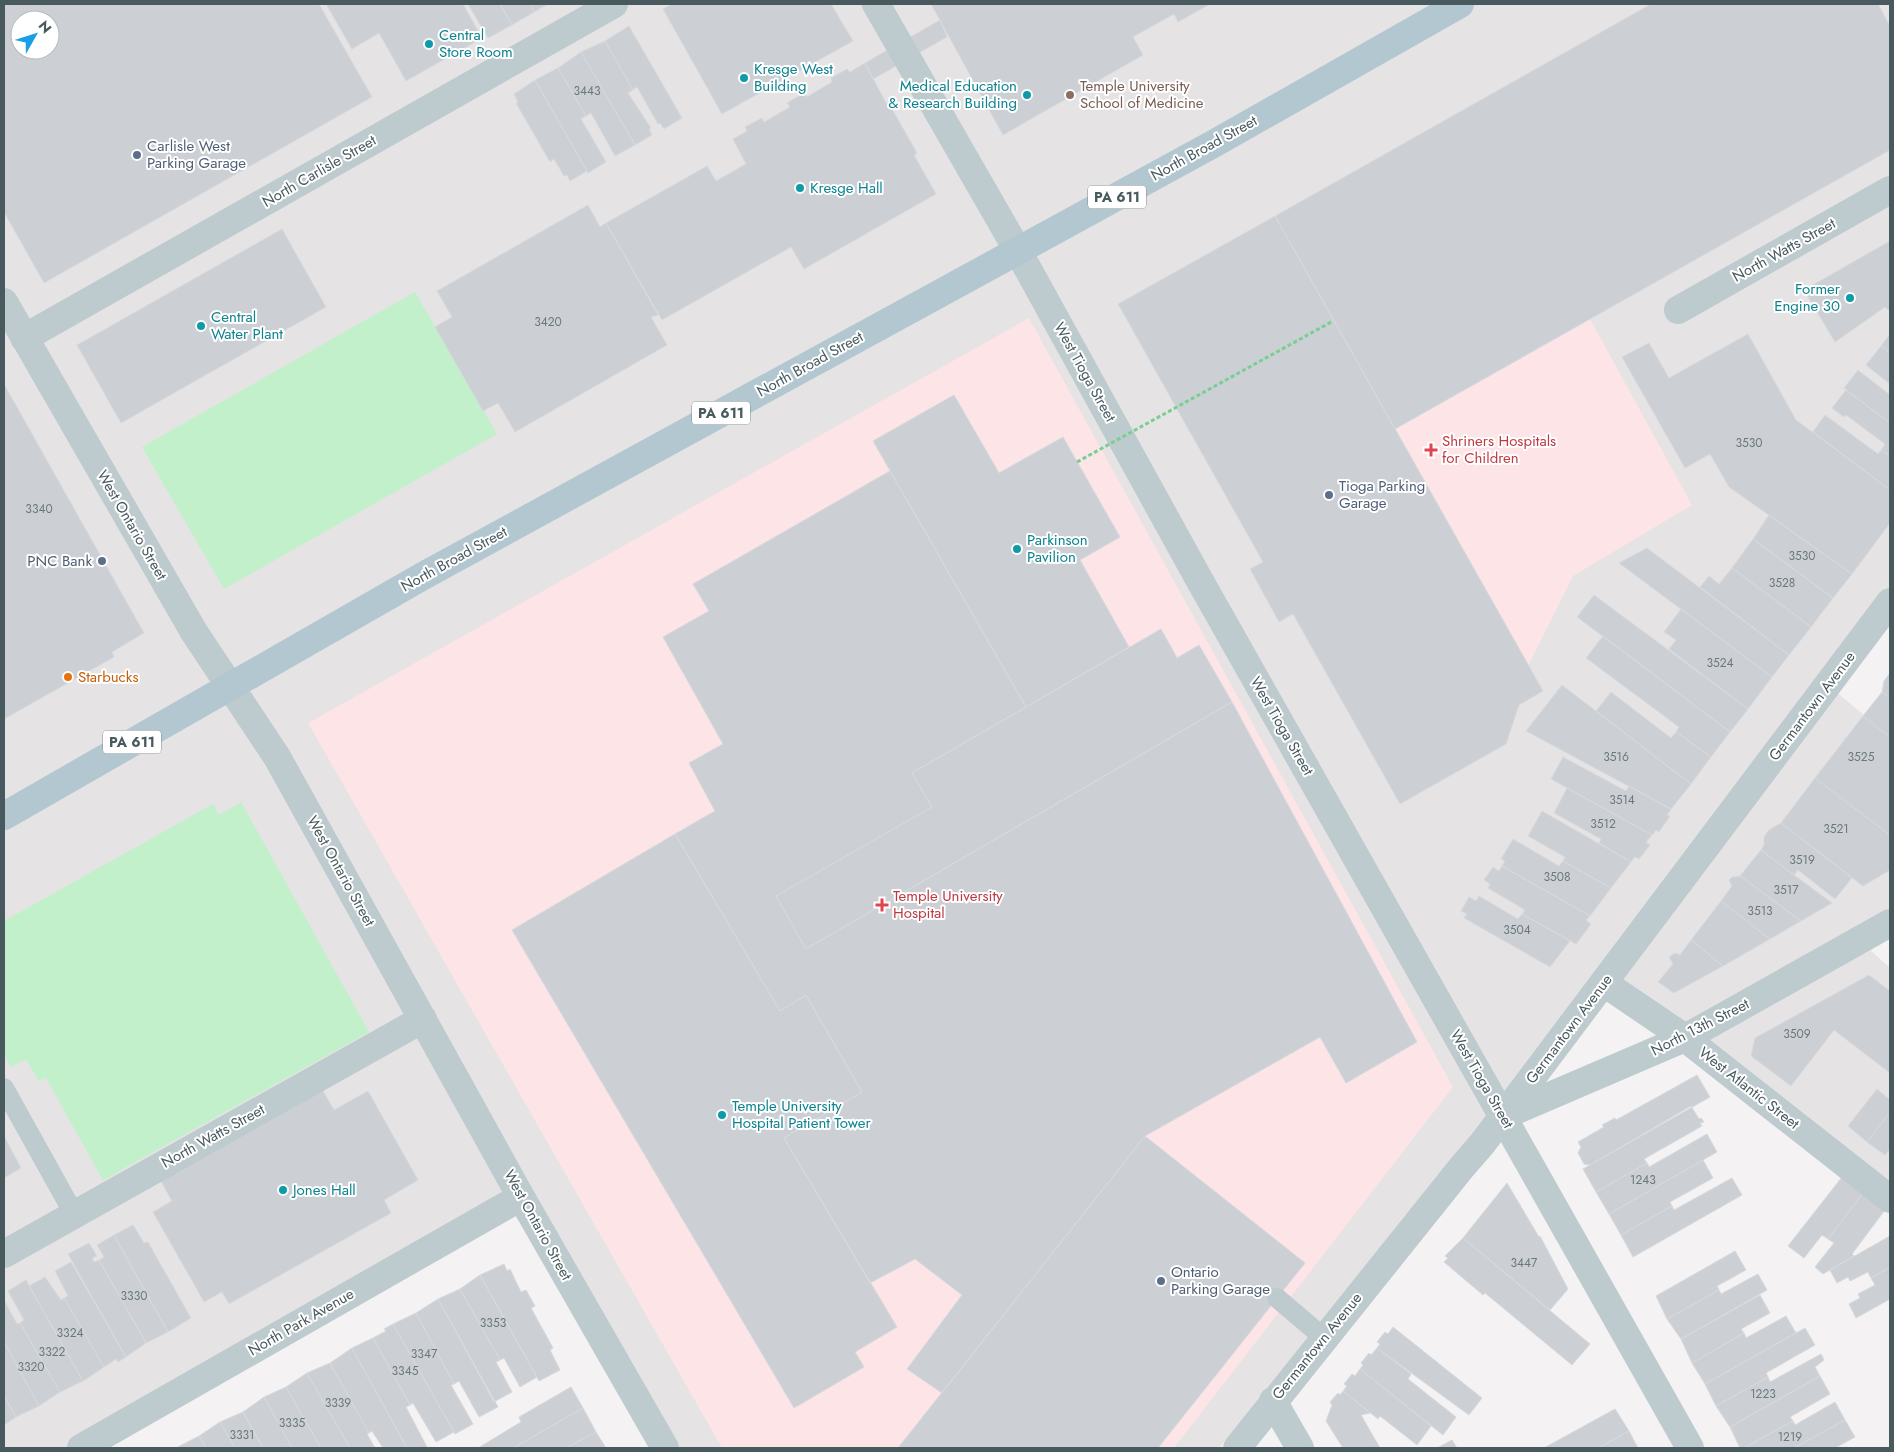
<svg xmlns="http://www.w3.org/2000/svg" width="1894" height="1452" viewBox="0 0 1894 1452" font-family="Jost,sans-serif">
<rect width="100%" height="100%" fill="#f4f2f2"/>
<path fill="#e5e3e4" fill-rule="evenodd" d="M4,4H1890V602L1828,685L1890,737V837L1829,793L1890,841V923L1859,940L1890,968V1200L1604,983L1219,1448H665L521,1197L81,1448H4ZM20,20H50V50H20Z"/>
<path fill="#fce4e7" d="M1651,4H1878L1890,26V150L1590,319L1692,505L1573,576L1528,666L1543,691L1519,705L1506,744L1400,804L1293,614L1279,622L1250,569L1263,562L1118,304Z
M1029,318L1453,1087L1174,1448H722L308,723Z"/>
<path fill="#c2f0ca" d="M415,292L497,434L224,589L142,447Z
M241,802L369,1032L103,1180L46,1078L39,1081L26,1059L11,1067L4,1054V921L213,804L219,815Z"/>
<path fill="#ccd0d4" stroke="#d6d9dd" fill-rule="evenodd" d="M4,4H319L372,97L44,283L4,212ZM20,20H50V50H20Z
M326,4H463L482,38L406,81L379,33L352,49Z
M468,4H500L512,25L488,38Z
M500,4H530L534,12L512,25Z
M530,4H548L534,12Z
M672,4H831L853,41L722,114L663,9Z
M931,4H1210L1178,22L1174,14L1133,37L1143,55L1003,135Z
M1651,4H1878L1890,26V150L1395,429L1275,216Z
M940,20L947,37L873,79L865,63Z
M629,26L682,118L664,129L660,123L658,124L637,87L633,90L605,41Z
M605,41L633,90L628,93L651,128L649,129L652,135L635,145L581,52Z
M581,52L635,145L615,156L591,113L586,116L558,68Z
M865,63L886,103L888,102L917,153L914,155L936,194L804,269L791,247L662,320L606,223L707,166L716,181L746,164L733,139L747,131L745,127L762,118L764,122L790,107L787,103L804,93L807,97L832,82L831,78L847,69L850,72Z
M558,68L586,116L581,119L606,162L588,173L535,80Z
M535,80L587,171L570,181L567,175L564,176L554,159L550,162L516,103L518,102L514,94Z
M588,205L600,227L606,223L658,315L651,317L667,345L515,432L498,403L483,411L435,327L452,317L437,291Z
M1275,216L1543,691L1519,705L1506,744L1400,804L1293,614L1279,622L1250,569L1263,562L1118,304Z
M282,229L326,307L121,423L77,345Z
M1890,241V311L1885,307L1835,342L1804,290Z
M1748,334L1796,420L1890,490V523L1852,574L1729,487L1710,454L1685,468L1622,357L1649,343L1669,378Z
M1890,334V353L1881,346Z
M1881,346L1890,353V384L1866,365Z
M1858,370L1890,395V423L1844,388Z
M4,384L144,633L112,652L114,657L4,719Z
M1846,390L1890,423V456L1881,450L1885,444L1846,415L1844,417L1832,408Z
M954,395L999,473L1063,437L1120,537L1080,560L1129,647L1026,707L873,441Z
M1825,415L1878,454L1881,450L1890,456V490L1813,432Z
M890,471L1026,707L912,773L932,807L776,896L806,949L1232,702L1417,1042L1346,1083L1320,1037L1145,1136L942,1393L907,1369L962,1295L915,1259L870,1283L784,1138L862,1092L806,995L780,1011L675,834L715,811L689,763L723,744L663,637L709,611L693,584Z
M1769,515L1852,574L1833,598L1753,539Z
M1753,539L1833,598L1811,627L1732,568Z
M1647,548L1789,655L1772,677L1619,563Z
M1732,568L1811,627L1789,655L1700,587L1709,576L1719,584Z
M1594,595L1748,709L1730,732L1577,617Z
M1681,609L1772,677L1748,709L1669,649L1676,640L1664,632Z
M1161,629L1177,658L1199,645L1232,702L806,949L776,896L932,807L912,773Z
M1603,636L1730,732L1711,757L1676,732L1679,727L1586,658Z
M1890,673V698L1882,692L1884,681Z
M1562,685L1691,784L1671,809L1526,731Z
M1611,692L1671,738L1676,732L1711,757L1691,784L1596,711Z
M1882,692L1890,698V737L1863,716Z
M1863,716L1890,737V835L1815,778Z
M1563,757L1626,791L1629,786L1671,809L1667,815L1670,816L1659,832L1656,830L1652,835L1551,779Z
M1815,778L1890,835V870L1863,886L1781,823Z
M1567,788L1652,835L1646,842L1650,845L1639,859L1635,857L1631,862L1599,843L1601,839L1554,813Z
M1542,811L1631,862L1611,888L1563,861L1565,857L1528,836Z
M1781,823L1852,878L1835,899L1798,870L1794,875L1761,850L1764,845V837L1769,830Z
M675,834L780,1011L806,995L862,1092L784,1138L897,1327L855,1352L864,1367L794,1408L512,930Z
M1513,839L1559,866L1563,861L1611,888L1590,916L1502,866L1505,861L1501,859Z
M1761,850L1794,875L1832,903L1801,921L1740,876Z
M1502,866L1590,916L1586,920L1591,924L1576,944L1522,914L1525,910L1488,888L1490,884L1484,880L1493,867L1499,871Z
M1740,876L1801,921L1770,939L1721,901L1732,886L1729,880L1732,877Z
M1479,896L1518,919L1522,914L1570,941L1550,967L1464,918L1467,914L1461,911L1469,897L1476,901Z
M1721,901L1770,939L1723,966L1691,940Z
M1691,940L1723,966L1674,993L1658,982L1673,964L1669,957L1675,953L1680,955Z
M1869,975L1890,991V1073L1834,1030L1791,1086L1751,1056L1755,1038Z
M1697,1075L1710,1097L1590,1165L1584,1164L1578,1153L1581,1147L1578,1142L1604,1127L1602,1125L1615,1118L1616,1120Z
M319,1084L334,1110L368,1091L418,1180L384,1200L391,1213L229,1304L222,1292L204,1302L153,1212L172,1201L158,1176Z
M1877,1089L1890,1100V1112L1867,1142L1848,1126Z
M1691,1106L1699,1119L1701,1118L1704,1122L1700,1123L1702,1126L1644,1159L1647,1163L1596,1192L1583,1169Z
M1890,1112V1149L1885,1155L1867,1142Z
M1707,1134L1717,1152L1609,1214L1596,1192L1647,1163L1649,1167Z
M4,1136L21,1168L4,1178Z
M1145,1136L1305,1263L1158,1448H898Z
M1703,1160L1713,1178L1670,1202L1672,1206L1621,1235L1609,1214Z
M1842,1177L1863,1193L1828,1239L1822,1235L1804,1258L1788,1246Z
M1732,1178L1742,1195L1633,1257L1621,1235L1672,1206L1674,1210Z
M1507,1183L1539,1237L1540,1236L1568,1289L1550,1310L1463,1238Z
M1863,1193L1885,1210L1852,1254L1854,1256L1823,1274L1815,1267L1834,1243L1828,1239Z
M133,1225L144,1243L148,1242L191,1318L168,1332L114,1235Z
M114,1235L168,1332L146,1343L99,1260L104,1257L97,1245Z
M1890,1236V1267L1871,1278L1868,1272L1850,1281L1848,1277L1837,1283L1830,1270Z
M1463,1238L1590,1344L1572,1365L1485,1293L1483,1295L1444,1262L1448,1258L1445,1256Z
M89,1243L97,1256L92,1258L94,1262L99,1260L146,1343L126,1357L68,1254Z
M1735,1251L1746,1270L1717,1286L1719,1290L1667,1319L1656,1296Z
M71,1262L126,1357L118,1362L116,1359L104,1367L64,1298L68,1296L55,1271Z
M504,1264L507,1271L510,1269L521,1292L526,1290L535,1306L531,1308L553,1348L550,1350L560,1370L539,1381L480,1275Z
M1890,1267V1299L1856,1318L1849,1304L1860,1298L1858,1294L1875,1285L1871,1278Z
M1758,1274L1767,1290L1681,1339L1667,1319L1719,1290L1721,1294Z
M480,1275L537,1377L520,1387L504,1358L500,1360L460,1289Z
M45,1277L61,1300L64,1298L104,1367L83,1381L29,1286Z
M26,1280L83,1381L60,1392L20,1323L24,1320L8,1291Z
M460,1289L500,1360L496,1362L512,1392L494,1402L438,1299Z
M1760,1295L1770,1313L1741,1329L1744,1333L1692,1363L1681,1339Z
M438,1299L498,1407L479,1417L459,1381L454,1384L416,1313Z
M4,1300L17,1324L20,1323L60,1392L39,1406L4,1342Z
M416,1313L454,1384L451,1385L473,1424L455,1434L393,1324Z
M1786,1316L1796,1333L1705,1384L1692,1363L1744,1333L1746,1338Z
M393,1324L454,1432L436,1442L413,1403L410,1405L373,1338L386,1331L384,1329Z
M1393,1327L1482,1398L1469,1415L1377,1348L1380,1344L1377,1342L1385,1332L1388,1334Z
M1805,1328L1815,1345L1766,1373L1768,1377L1716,1406L1705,1384Z
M373,1338L410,1405L406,1407L427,1447L425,1448H407L352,1348Z
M4,1342L39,1406L16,1417L4,1396Z
M352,1348L407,1448H383L372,1431L369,1433L330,1363Z
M1377,1348L1411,1374L1408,1379L1456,1417L1443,1435L1360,1369L1363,1365L1361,1363L1369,1353L1371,1355Z
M1821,1354L1824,1360L1815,1367L1820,1376L1730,1427L1716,1406L1768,1377L1770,1382Z
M330,1363L369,1433L367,1434L375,1448H350L307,1373Z
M1360,1369L1431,1426L1417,1445L1380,1416L1378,1419L1343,1391L1347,1386L1344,1384L1352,1374L1355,1376Z
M307,1373L350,1448H321L286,1387Z
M1820,1376L1830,1394L1790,1417L1793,1421L1744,1448H1740L1730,1427Z
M286,1387L321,1448H292L264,1397Z
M571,1387L583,1408L513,1448H478L521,1422L519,1417Z
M1343,1391L1370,1413L1361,1415L1380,1448H1343L1326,1421L1332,1405L1330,1402L1338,1393L1340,1395Z
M4,1397L16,1417L4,1425Z
M264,1397L292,1448H263L243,1412Z
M1835,1402L1845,1420L1794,1448H1744L1793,1421L1795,1425Z
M583,1408L596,1432L566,1448H513Z
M1615,1409L1629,1431L1598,1448H1544Z
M243,1412L263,1448H235L220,1422Z
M1845,1420L1855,1437L1835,1448H1794Z
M220,1422L235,1448H206L199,1436Z
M1629,1431L1638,1448H1598Z
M596,1432L606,1448H566Z
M199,1436L206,1448H176Z
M1452,1440L1457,1448H1437Z"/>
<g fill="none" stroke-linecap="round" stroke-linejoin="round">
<path stroke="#bdcace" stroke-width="20" d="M4,1088L74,1214
M1277,1298L1324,1338"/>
<path stroke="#bdcace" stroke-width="28" d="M876,4L1018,251L1200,581L1690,1448
M4,302L194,632L277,757L521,1197L665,1448
M1678,310L1890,190
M24,338L614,4
M1604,983L1685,1038L1890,1199
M1503,1116L1685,1038L1890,923
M4,1254L423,1019
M1273,1401L1300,1448
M81,1448L521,1197"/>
<path stroke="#bdcace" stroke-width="28" d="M1237,1448L1462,1167L1482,1144L1890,602"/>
<path stroke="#b2c7d0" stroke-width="28" d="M4,816L423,576L1215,143L1460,4"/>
<path stroke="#79ce92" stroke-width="3" stroke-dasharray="4 2.5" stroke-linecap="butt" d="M1077,462L1333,321"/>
</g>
<g fill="#0f9aa8" stroke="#fff" stroke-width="2">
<circle cx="429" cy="44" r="5"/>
<circle cx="744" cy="78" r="5"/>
<circle cx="1027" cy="95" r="5"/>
<circle cx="800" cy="188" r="5"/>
<circle cx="1850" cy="298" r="5"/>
<circle cx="201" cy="326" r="5"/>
<circle cx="1017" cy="549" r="5"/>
<circle cx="722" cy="1115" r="5"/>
<circle cx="283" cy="1190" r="5"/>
</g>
<circle fill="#8d6e63" stroke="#fff" stroke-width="2" cx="1070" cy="95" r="5"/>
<g fill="#5c6f8a" stroke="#fff" stroke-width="2">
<circle cx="137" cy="155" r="5"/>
<circle cx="1329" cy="495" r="5"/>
<circle cx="102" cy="561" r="5"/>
<circle cx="1161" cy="1281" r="5"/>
</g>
<g fill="#e0444e" stroke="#fff" stroke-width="2">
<path d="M1428.5 442.5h5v5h5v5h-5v5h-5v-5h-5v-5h5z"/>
<path d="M879.5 897.5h5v5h5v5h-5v5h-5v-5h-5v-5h5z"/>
</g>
<circle fill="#e8710a" stroke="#fff" stroke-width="2" cx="68" cy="677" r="5"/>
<g text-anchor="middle" stroke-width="4" stroke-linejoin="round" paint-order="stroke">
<g font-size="12" fill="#6a787c">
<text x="587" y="95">3443</text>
<text x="548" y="326">3420</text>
<text x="1749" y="447">3530</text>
<text x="39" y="513">3340</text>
<text x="1802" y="560">3530</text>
<text x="1782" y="587">3528</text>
<text x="1720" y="667">3524</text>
<text x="1616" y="761">3516</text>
<text x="1861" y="761">3525</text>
<text x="1622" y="804">3514</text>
<text x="1603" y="828">3512</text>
<text x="1836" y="833">3521</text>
<text x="1802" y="864">3519</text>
<text x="1557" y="881">3508</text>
<text x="1786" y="894">3517</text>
<text x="1760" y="915">3513</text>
<text x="1517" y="934">3504</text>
<text x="1797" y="1038">3509</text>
<text x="1643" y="1184">1243</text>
<text x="1524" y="1267">3447</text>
<text x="134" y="1300">3330</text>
<text x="493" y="1327">3353</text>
<text x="70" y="1337">3324</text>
<text x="52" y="1356">3322</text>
<text x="424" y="1358">3347</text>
<text x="31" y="1371">3320</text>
<text x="405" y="1375">3345</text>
<text x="1763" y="1398">1223</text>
<text x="338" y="1407">3339</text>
<text x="292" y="1427">3335</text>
<text x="242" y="1439">3331</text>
<text x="1790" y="1441">1219</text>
</g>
<g fill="#fff" stroke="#808c8f" stroke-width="1">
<rect x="1088" y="185.5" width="58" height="23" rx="4"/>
<rect x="692" y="401.5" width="58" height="23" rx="4"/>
<rect x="103" y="730.5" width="58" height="23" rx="4"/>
</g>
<g font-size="14" font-weight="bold" fill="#495a5f">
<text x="1117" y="202">PA 611</text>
<text x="721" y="418">PA 611</text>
<text x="132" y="747">PA 611</text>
</g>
<g font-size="15" fill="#0d838f" stroke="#fff" text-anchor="start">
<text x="439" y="40">Central<tspan x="439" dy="17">Store Room</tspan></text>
<text x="754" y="74">Kresge West<tspan x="754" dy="17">Building</tspan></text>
<text x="1017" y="91" text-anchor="end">Medical Education<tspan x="1017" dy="17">&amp; Research Building</tspan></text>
<text x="810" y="193">Kresge Hall</text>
<text x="1840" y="294" text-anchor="end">Former<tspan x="1840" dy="17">Engine 30</tspan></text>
<text x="211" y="322">Central<tspan x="211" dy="17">Water Plant</tspan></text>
<text x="1027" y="545">Parkinson<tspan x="1027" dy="17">Pavilion</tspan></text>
<text x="732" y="1111">Temple University<tspan x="732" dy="17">Hospital Patient Tower</tspan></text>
<text x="293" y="1195">Jones Hall</text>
</g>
<g font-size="15" fill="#785e54" stroke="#fff" text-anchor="start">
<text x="1080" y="91">Temple University<tspan x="1080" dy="17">School of Medicine</tspan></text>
</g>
<g font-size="15" fill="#4e5e75" stroke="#fff" text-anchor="start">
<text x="147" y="151">Carlisle West<tspan x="147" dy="17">Parking Garage</tspan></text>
<text x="1339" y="491">Tioga Parking<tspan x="1339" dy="17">Garage</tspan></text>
<text x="92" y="566" text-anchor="end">PNC Bank</text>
<text x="1171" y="1277">Ontario<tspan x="1171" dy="17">Parking Garage</tspan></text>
</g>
<g font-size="15" fill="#495a5f" stroke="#fff">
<text transform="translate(1204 148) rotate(-29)" y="5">North Broad Street</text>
<text transform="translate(319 171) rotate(-30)" y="5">North Carlisle Street</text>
<text transform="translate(1784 250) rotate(-29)" y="5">North Watts Street</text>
<text transform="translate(810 364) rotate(-29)" y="5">North Broad Street</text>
<text transform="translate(1085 372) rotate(61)" y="5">West Tioga Street</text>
<text transform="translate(132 525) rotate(60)" y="5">West Ontario Street</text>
<text transform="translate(454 559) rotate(-29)" y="5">North Broad Street</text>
<text transform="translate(1812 706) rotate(-53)" y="5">Germantown Avenue</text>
<text transform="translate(1282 726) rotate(60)" y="5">West Tioga Street</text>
<text transform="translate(341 871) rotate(61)" y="5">West Ontario Street</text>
<text transform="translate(1700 1027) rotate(-27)" y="5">North 13th Street</text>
<text transform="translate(1569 1029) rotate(-53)" y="5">Germantown Avenue</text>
<text transform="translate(1482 1079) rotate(60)" y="5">West Tioga Street</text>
<text transform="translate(1749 1088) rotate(38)" y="5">West Atlantic Street</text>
<text transform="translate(213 1136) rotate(-29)" y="5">North Watts Street</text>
<text transform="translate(538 1225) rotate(61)" y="5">West Ontario Street</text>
<text transform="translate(301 1322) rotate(-30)" y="5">North Park Avenue</text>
<text transform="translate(1317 1346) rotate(-51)" y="5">Germantown Avenue</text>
</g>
<g font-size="15" fill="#be3a42" stroke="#fff" text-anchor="start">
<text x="1442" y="446">Shriners Hospitals<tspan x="1442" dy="17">for Children</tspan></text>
<text x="893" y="901">Temple University<tspan x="893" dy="17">Hospital</tspan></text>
</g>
<g font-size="15" fill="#c56008" stroke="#fff" text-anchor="start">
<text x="78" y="682">Starbucks</text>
</g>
</g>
<rect width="1894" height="1452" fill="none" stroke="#495a5f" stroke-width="10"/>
<g transform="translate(35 35) rotate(51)"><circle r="24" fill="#ffffff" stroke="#b6bdbf"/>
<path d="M0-4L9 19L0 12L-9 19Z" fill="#1a9fe6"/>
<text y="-8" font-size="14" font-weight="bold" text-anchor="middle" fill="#495a5f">N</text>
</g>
</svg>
